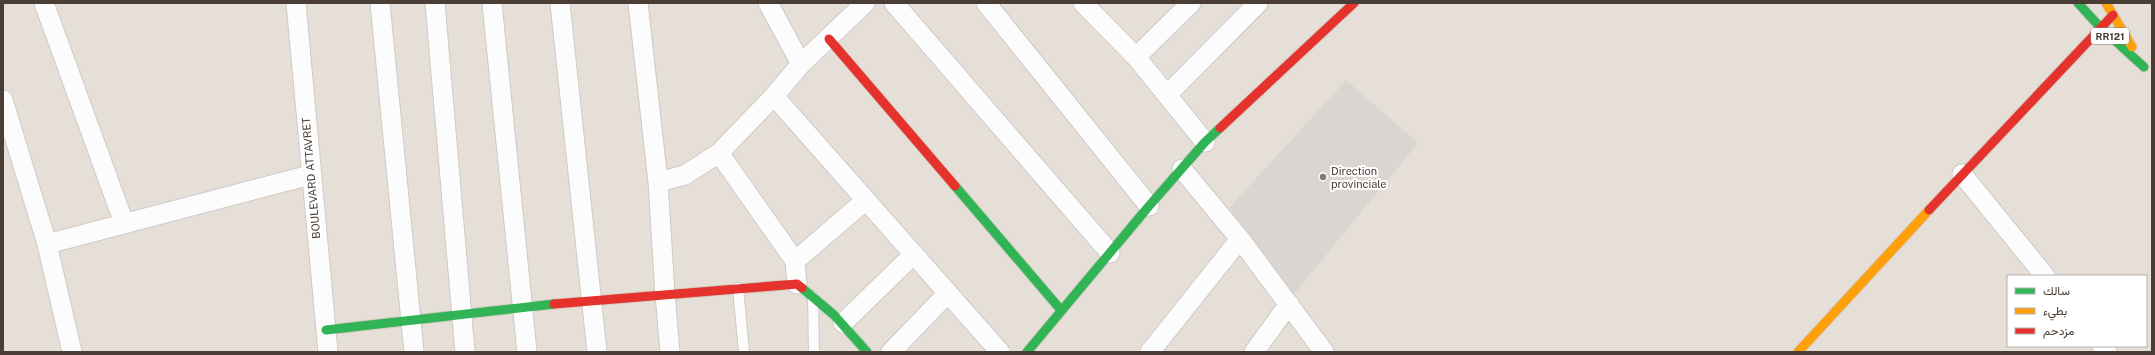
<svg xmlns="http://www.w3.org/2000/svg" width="2155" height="355" viewBox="0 0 2155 355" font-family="'Public Sans',Vazirmatn,sans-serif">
<rect width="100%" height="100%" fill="#f2eeea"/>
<path fill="#e6dfd7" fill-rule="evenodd" d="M3,3H2152V352H3ZM2008,276H2146V346H2008Z"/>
<path fill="#dad5d1" d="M1346,80L1418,143L1294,294L1229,208Z"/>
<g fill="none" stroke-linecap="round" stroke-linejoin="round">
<g stroke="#cecac6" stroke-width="12">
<path id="lane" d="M738,288L744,352
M813,297L814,352"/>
</g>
<g stroke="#cecac6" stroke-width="21">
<path id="street" d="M44,3L124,223
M296,3L328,352
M380,3L414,352
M435,3L465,352
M492,3L527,352
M560,3L597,352
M638,3L658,182L665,294L670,352
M768,3L801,64
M894,3L1110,253
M986,3L1149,206
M1083,3L1136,57L1205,142
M1136,57L1191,3
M1168,94L1258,3
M774,96L1000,352
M3,100L47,244L72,352
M719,153L795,261L797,284
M1182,169L1240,239L1324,352
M1962,174L2045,276
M658,182L685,175L719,153L774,96L801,64L865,3
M47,244L310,175
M795,261L866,200
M843,323L914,254
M2102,346L2107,352
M891,352L948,293
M1150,352L1240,239
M1254,352L1289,304"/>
</g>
<g stroke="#d3cbc1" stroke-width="11">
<path id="fast" d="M2078,3L2100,27L2144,67
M955,186L1061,310
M802,288L834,315L867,352
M326,330L554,304
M1027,352L1149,206L1205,142L1220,128"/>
</g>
<g stroke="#d3cbc1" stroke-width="11">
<path id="slow" d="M2106,3L2132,47
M1798,352L1929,210"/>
</g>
<g stroke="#d3cbc1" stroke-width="11">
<path id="jam" d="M829,39L955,186
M1220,128L1354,3
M1929,210L2113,15
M554,304L797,284L802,288"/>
</g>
<use href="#lane" stroke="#fdfcfc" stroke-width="10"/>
<use href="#street" stroke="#fdfcfc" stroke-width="19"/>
<use href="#fast" stroke="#30b455" stroke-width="9"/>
<use href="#slow" stroke="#ff9f0a" stroke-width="9"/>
<use href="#jam" stroke="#e5322d" stroke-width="9"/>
</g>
<circle fill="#847b74" stroke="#fff" stroke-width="1.5" cx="1323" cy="177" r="4"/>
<g text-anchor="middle" stroke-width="4" stroke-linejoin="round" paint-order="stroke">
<rect fill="#fff" stroke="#807772" stroke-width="1" x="2091" y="28" width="38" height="16" rx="3"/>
<g font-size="10" font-weight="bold" fill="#493d35">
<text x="2110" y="40">RR121</text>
</g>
<g font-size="11" fill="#493d35" stroke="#fff" text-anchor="start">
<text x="1331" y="175">Direction<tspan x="1331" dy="13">provinciale</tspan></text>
</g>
<g font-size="11" fill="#493d35" stroke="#fff">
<text transform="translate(311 178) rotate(-95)" y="4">BOULEVARD ATTAVRET</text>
</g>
</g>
<rect width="2155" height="355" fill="none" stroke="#493d35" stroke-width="8"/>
<rect x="2007" y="275" width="140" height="72" fill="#ffffff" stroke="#b6b1ae"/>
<rect x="2015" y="288" width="20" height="6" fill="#30b455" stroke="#b6b1ae"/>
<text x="2043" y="295" font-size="12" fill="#493d35">سالك</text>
<rect x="2015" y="308" width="20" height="6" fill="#ff9f0a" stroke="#b6b1ae"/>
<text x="2043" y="315" font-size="12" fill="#493d35">بطيء</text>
<rect x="2015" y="328" width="20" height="6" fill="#e5322d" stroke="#b6b1ae"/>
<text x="2043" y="335" font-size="12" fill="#493d35">مزدحم</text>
</svg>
